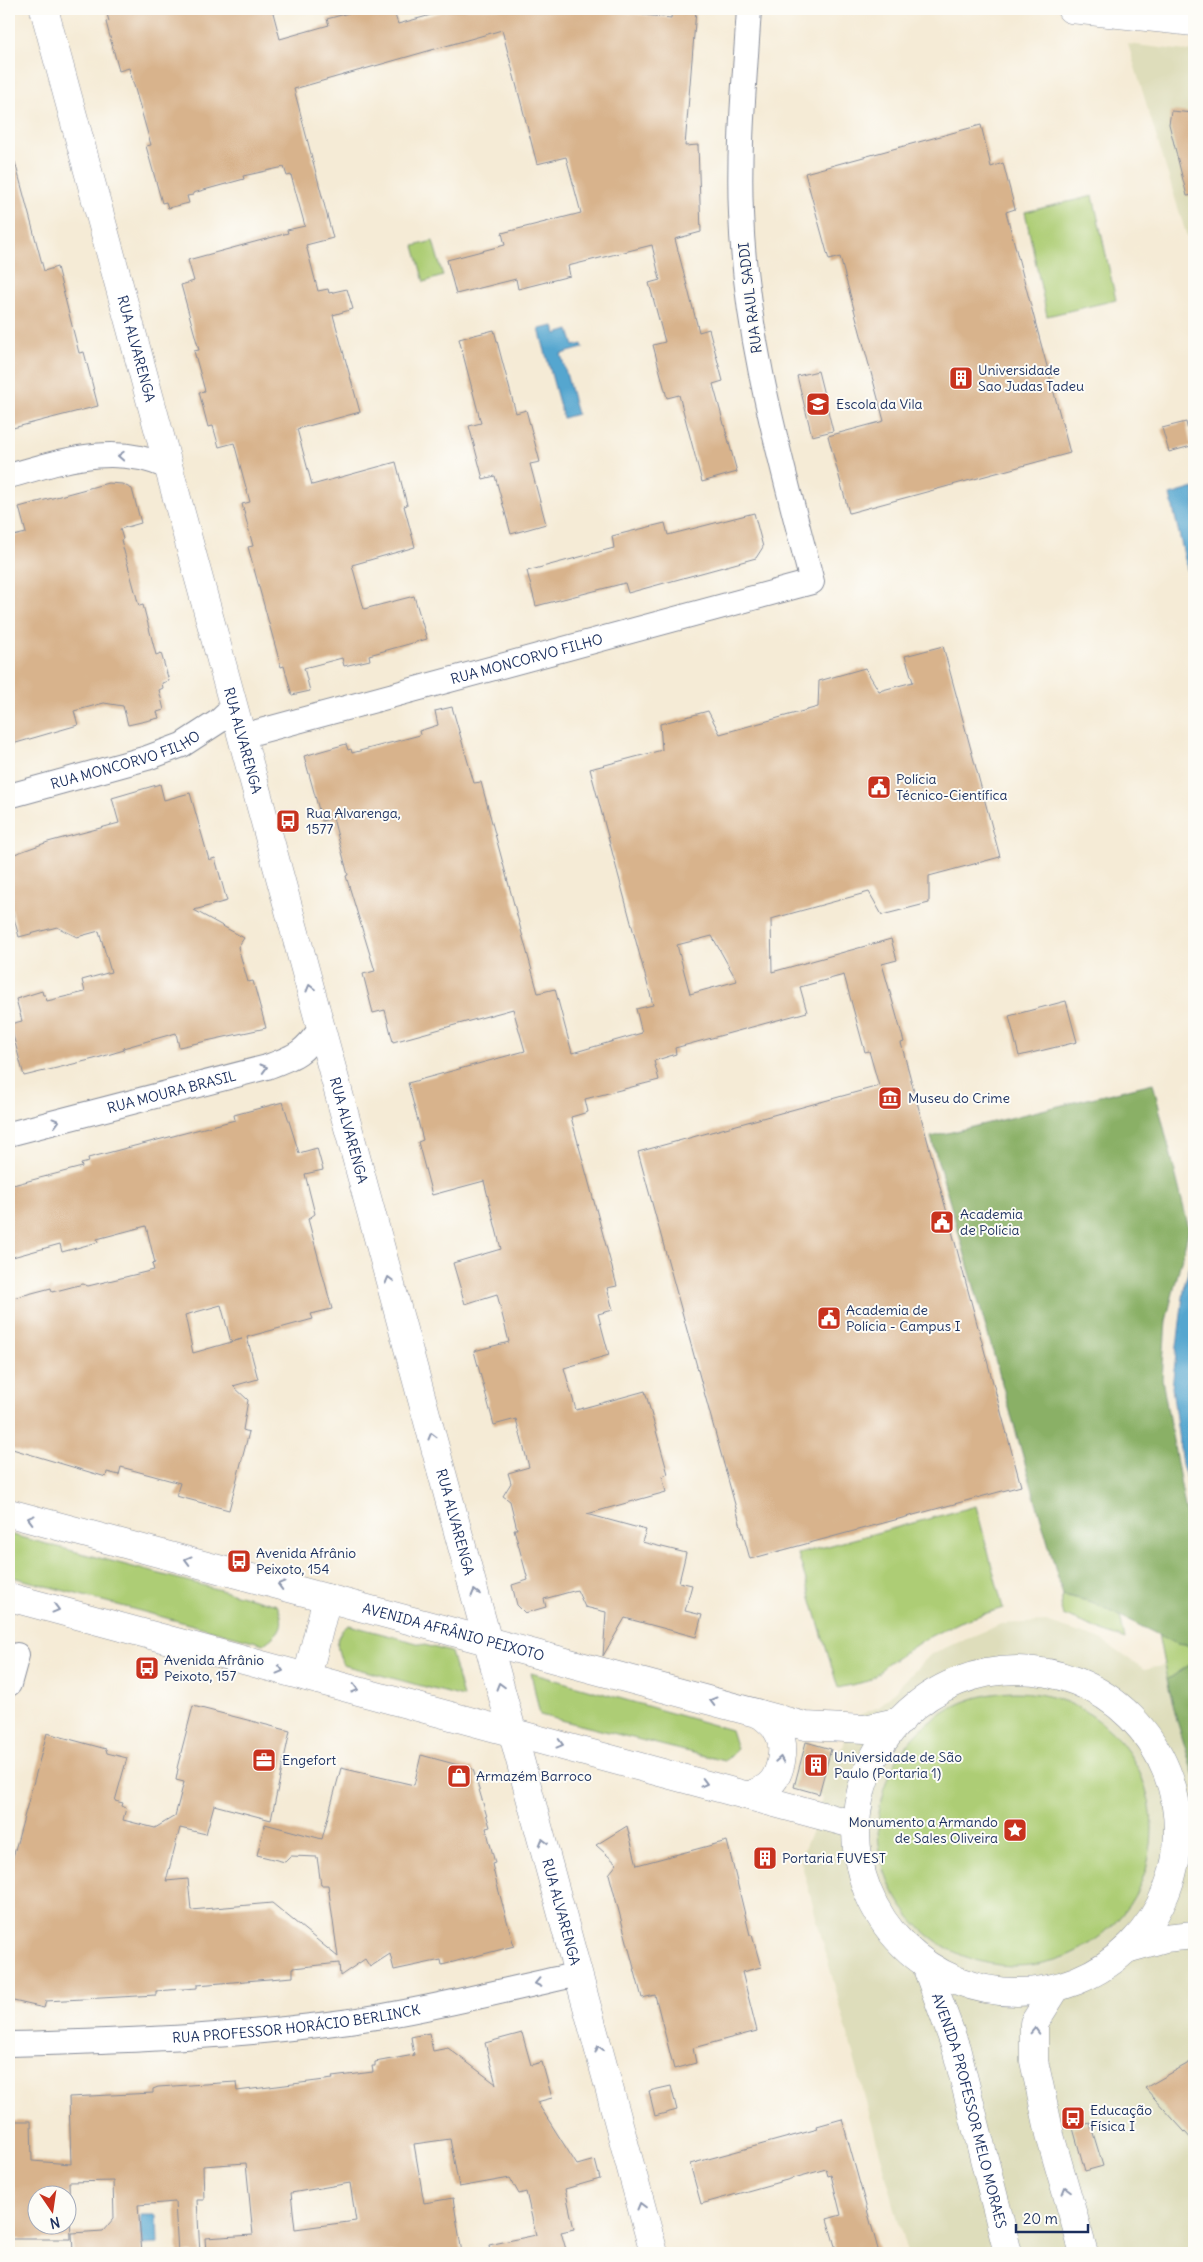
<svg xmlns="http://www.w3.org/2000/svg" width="1203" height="2262" viewBox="0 0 1203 2262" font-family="Delius,sans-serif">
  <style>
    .built { fill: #deddbb }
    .green { fill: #adcd75; stroke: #647e6a }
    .forest { fill: #8ab066; stroke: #527062 }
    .water { fill: #55a6cf; stroke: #386a96 }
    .building { fill: #d8b38c; fill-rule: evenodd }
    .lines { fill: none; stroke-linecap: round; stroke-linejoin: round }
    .street-casing { stroke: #888d9a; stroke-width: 26 }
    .secondary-casing { stroke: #888d9a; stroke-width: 29 }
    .primary-casing { stroke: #888d9a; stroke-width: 29 }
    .street { stroke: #fff; stroke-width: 24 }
    .secondary { stroke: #fff; stroke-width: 28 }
    .primary { stroke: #fff; stroke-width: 28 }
    .oneway { stroke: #8d97ae }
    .labels { text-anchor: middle; stroke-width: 4; stroke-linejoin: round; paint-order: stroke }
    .street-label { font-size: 14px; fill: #1b2f5e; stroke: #fdfcf7 }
    .poi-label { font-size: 14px; fill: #1b2f5e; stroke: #fdfcf7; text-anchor: start }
  </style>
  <rect width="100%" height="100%" fill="#fdfcf7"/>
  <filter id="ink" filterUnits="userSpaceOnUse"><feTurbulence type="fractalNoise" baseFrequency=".02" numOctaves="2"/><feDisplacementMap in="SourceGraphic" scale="10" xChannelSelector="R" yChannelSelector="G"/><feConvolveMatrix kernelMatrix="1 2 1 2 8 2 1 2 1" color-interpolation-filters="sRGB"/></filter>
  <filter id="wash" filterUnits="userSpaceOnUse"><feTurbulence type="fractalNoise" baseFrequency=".0096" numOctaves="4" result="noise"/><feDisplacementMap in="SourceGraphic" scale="20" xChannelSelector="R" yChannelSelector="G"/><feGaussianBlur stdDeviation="1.12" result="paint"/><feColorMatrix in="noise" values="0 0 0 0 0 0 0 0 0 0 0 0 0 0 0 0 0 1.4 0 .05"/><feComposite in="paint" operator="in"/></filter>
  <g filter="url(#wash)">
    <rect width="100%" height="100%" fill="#f5ebd6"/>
    <g class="built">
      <path d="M1128,44L1194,52V238L1187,237Z"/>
      <path d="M1046,1622L1099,1639L1144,1669L1194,1661V2253H907L800,1858L819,1815L823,1797L790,1789L805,1741L840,1750L859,1715L879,1707L931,1654L1001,1624Z"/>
    </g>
    <g class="green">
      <path d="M1093,196L1116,300L1047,316L1025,212Z"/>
      <path d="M433,241L443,276L424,282L414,246Z"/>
      <path d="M976,1506L1003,1608L959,1622L925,1639L886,1665L869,1681L838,1688L798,1554Z"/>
      <path d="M9,1534L277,1605C287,1626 280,1632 264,1644L9,1576Z"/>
      <path d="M1063,1595L1092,1602L1120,1615L1125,1640L1063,1615L1060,1605Z"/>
      <path d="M349,1625L451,1652L463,1697L343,1665C337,1649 332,1635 349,1625Z"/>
      <path d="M1158,1634L1177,1644L1194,1646V1662L1167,1680Z"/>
      <path d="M531,1673L731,1730L737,1749L725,1761L540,1715Z"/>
      <circle cx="1015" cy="1829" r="137"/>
    </g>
    <g class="forest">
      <path d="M1153,1083L1189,1229L1166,1321L1162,1379L1194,1558V1646L1177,1644L1092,1602L1063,1595L931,1137Z"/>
      <path d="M1194,1662V1776L1178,1724L1167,1680Z"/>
    </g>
    <g class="water">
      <path d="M554,326L556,334L569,330L574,346L582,344L583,348L561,354L577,414L563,418L539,329Z"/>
      <path d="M1194,488V598L1170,495Z"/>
      <path d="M1194,1252V1504L1182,1465L1172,1387L1185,1282Z"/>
      <path d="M141,2215H157L158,2244L142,2245Z"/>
    </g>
    <g id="blocks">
      <g class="building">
        <path d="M126,9H272L280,39L329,25L327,19L363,9H393L398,24L453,9H592L671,18L672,9L696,10L685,146L698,145L701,232L675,239L699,332L709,329L723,381L713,384L737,472L702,482L679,395L667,398L653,345L665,342L649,283L660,280L652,245L568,266L570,276L518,289L516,279L456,294L447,260L505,245L502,233L581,213L566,157L537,164L502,30L294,89L333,238L306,245L318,291L328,289L329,293L347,289L353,309L333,315L360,412L297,429L312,485L396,462L407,505L404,506L415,547L352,565L364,609L414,596L427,639L369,655L370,660L344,666L342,658L304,668L310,691L292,695L284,666L281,667L248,547L253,546L242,504L250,502L234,443L219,447L213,426L208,427L199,392L205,391L194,351L199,350L181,285L194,281L188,260L288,233L287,230L305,226L291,175L287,176L284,167L243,176L244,179L193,193V195L187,196L189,203L168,208L166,202L162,203L146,146L151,145L129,68L119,71L106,22L109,21L107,14Z"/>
        <path d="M1171,111L1194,113V195L1187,196L1169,124Z"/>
        <path d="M981,125L991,167L1003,163L1015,209L1006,212L1070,453L849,513L828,436L884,421L840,257L829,260L805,173Z"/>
        <path d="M15,162L44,271L57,267L79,353L84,352L98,406L9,429V163Z"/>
        <path d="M494,330L516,413L526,410L540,462L530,464L546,524L511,534L495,476L483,479L469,426L481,423L459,339Z"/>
        <path d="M818,371L833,431L812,436L797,376Z"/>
        <path d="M1186,422L1191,446L1169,452L1162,428Z"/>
        <path d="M108,483L122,484L132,489L141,523L120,529L123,539L121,540L139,606L143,605L156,655L161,653L169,681L162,683L163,688L159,690L164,710L157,712L159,718L128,725L123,706L104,703L74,711L78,725L9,745V537L26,533L19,507Z"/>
        <path d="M754,513L763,547L756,558L628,593L625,583L536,606L527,571L614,548L612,536L665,523L668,535Z"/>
        <path d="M943,646L1000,857L929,876V903L882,915L869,892L771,919L772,972L891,939L897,960L882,964L904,1042L901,1043L1021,1486L750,1559L638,1152L879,1086L869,1051L865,1052L844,975L800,987L807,1012L675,1048L676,1054L654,1061L659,1080L585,1099L588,1112L571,1117L617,1286L607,1288L613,1310L598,1314L609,1355L564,1368L576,1410L645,1391L668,1474L662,1476L666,1492L587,1514L646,1530L642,1542L686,1553L679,1582L692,1585L685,1611L702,1615L696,1637L625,1618L603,1656L606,1612L585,1607L577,1590L544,1599L546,1607L525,1613L517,1605L512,1585L528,1580L514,1529H517L510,1501L503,1496L511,1483L508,1473L529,1467L516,1419L494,1425L474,1351L509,1342L497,1294L465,1304L453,1263L501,1249L484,1181L432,1195L418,1142L423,1140L408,1083L525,1051L513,1009L393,1042L385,1010L373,1013L363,974L375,971L346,876L348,875L333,818L322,821L304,756L346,744L348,750L351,749L352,753L420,735L419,731L438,725L435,711L452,707L474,783L481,782L538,993L555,989L572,1053L642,1033L636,1009L653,1005L590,769L662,750L660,724L708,711L720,734L818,707L819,681L865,668L879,691L913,682L905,656ZM712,936L737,981L690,994L677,945Z"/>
        <path d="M160,784L164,800L190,793L209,860L215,858L227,901L194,910L244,938L238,947L248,982L253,981L266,1028L179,1047L176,1033L123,1048L124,1050L94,1059L24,1076L10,1024L22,1021L16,999L42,991L43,995H45L47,1001L85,992L82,980L111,972L99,931L77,937L57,927L19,937L9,900V856L48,842L119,823L112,798Z"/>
        <path d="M1066,1001L1077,1042L1019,1056L1009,1016Z"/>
        <path d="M283,1102L299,1153L317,1148L323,1170L305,1174L315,1214L308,1219L332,1309L311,1314L313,1319L247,1337L258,1379L233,1386L248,1400L243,1430L249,1432L229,1510L176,1496L180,1483L121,1467L119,1475L107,1472L106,1477L9,1448V1299L51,1288L52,1292L83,1284L88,1286L154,1270L152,1264L155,1263L146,1226L97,1239L98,1242L62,1252L60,1244L9,1258V1186L82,1167L81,1164L89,1162L88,1158L235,1120L234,1115ZM221,1305L231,1342L242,1339L193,1353L185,1315Z"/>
        <path d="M193,1706L290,1731L271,1820L214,1805L206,1834L180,1828L166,1881L188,1879L191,1910L272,1903L338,1957L328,1885H321L317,1857L291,1856L285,1862L257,1855L265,1824L322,1839L341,1768L414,1785L421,1755L473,1769L490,1827L486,1828L495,1863L492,1864L496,1881L514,1946L442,1965L441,1960L394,1970L390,1954L370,1967L365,1959L340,1976L339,1963L293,1968V1977L197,1985V1988L156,1991V1995L46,2001L44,2008L9,2000V1872L47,1733L106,1749L107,1753L127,1758L115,1801L123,1803L122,1806L126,1808L123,1820L155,1828L175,1816L184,1782L176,1780L178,1769L177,1768Z"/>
        <path d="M806,1742L831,1749L819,1794L794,1787Z"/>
        <path d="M627,1826L637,1865L727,1841L750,1935H752L761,1967L742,1972L757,2031L693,2048L696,2063L674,2069L655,1995L642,1998L609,1874L617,1864L596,1845Z"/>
        <path d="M429,2033L433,2051L448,2048L496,2084L485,2043L522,2033L531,2065L542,2062L552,2098L537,2102L577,2165L595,2160L600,2179L565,2189L574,2229L561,2232L567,2253H490L489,2245L536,2235L526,2192L519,2194L510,2178L459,2187L450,2139L414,2144L424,2203L453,2198L462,2253H206L205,2238L253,2235L246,2163L203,2166L204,2200H197L200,2253H178L175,2202L138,2205L142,2253H73L72,2233L103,2231L114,2218L113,2181L69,2182L71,2239H9V2121H31L32,2161L71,2164L69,2097L153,2093V2089L158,2087L236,2082L237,2091L333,2079L332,2077L373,2072L372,2066H375V2062L414,2055L411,2037ZM350,2183L356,2221L295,2229L291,2193ZM38,2194H68V2224H38Z"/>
        <path d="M1194,2060V2142L1145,2088Z"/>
        <path d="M671,2086L677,2110L655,2116L649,2091Z"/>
        <path d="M842,2119L879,2253H837L827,2219L841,2215L831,2175L828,2176L826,2169L701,2204L690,2164L818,2129L817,2126Z"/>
        <path d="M1090,2123L1103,2166L1085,2171L1073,2128Z"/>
      </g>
    </g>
  </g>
  <g filter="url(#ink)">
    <use href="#blocks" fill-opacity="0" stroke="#888d9a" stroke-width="1"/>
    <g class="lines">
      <g class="street-casing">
        <g id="street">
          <path d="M9,476C63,461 113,442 168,467"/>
          <path id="s1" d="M242,736L812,582C781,460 745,339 741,213C738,145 745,77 749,9"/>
          <path id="s2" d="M9,796L147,758L182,745L219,721L234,707"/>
          <path id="s3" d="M9,1134L267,1067C296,1056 303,1054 321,1028"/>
          <path d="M9,1684L17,1655"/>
          <path id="s4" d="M9,2044C133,2041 259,2036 383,2016C448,2005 514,1988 579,1974"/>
        </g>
      </g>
      <g class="secondary-casing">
        <g id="secondary">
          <path id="s5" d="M44,9L654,2253"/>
          <path id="s6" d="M9,1513L805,1726L865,1729L901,1721"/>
          <path d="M9,1597L856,1825"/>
          <circle cx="1017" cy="1831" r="161"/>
          <path d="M307,1677L327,1598"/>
          <path d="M751,1795C757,1792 763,1790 768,1786C781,1776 786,1748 779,1734C775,1725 768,1720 760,1714"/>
          <path d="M1130,1948L1165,1938L1194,1935"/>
          <path id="s7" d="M928,1971L956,2048L1008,2253"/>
          <path d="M1056,1988L1034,2023V2061L1051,2139L1084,2253"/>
        </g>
      </g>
      <g class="primary-casing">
        <path id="primary" d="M1071,9L1194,22"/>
      </g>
      <use href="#street" class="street"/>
      <use href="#secondary" class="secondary"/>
      <use href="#primary" class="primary"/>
    </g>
    <defs><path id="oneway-chevron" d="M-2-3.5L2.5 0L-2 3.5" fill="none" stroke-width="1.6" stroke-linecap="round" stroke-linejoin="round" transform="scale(1.25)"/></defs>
    <g class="oneway">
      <use href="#oneway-chevron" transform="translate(121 456) rotate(-177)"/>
      <use href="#oneway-chevron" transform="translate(310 988) rotate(-105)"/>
      <use href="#oneway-chevron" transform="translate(264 1068) rotate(-16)"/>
      <use href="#oneway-chevron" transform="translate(56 1122) rotate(-15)"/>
      <use href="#oneway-chevron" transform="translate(389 1280) rotate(-105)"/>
      <use href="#oneway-chevron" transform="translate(432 1436) rotate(-105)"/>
      <use href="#oneway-chevron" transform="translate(31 1519) rotate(-165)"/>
      <use href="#oneway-chevron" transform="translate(188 1560) rotate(-165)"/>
      <use href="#oneway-chevron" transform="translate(281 1585) rotate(-165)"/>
      <use href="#oneway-chevron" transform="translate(475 1593) rotate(-105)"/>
      <use href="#oneway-chevron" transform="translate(56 1609) rotate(15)"/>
      <use href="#oneway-chevron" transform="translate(280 1670) rotate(15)"/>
      <use href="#oneway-chevron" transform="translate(500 1686) rotate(-106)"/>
      <use href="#oneway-chevron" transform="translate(355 1689) rotate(15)"/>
      <use href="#oneway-chevron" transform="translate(713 1701) rotate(-165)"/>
      <use href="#oneway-chevron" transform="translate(560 1744) rotate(15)"/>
      <use href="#oneway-chevron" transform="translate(780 1760) rotate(-80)"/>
      <use href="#oneway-chevron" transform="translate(704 1783) rotate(15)"/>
      <use href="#oneway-chevron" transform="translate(543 1842) rotate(-105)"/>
      <use href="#oneway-chevron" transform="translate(538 1983) rotate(168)"/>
      <use href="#oneway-chevron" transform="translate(1035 2031) rotate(-88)"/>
      <use href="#oneway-chevron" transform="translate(599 2049) rotate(-105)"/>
      <use href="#oneway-chevron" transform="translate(1066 2190) rotate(-106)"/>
      <use href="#oneway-chevron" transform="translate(641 2206) rotate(-105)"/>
    </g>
  </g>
  <defs>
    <g id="building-square" transform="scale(1.25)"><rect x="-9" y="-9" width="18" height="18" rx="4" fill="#c8321e" stroke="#fdfcf7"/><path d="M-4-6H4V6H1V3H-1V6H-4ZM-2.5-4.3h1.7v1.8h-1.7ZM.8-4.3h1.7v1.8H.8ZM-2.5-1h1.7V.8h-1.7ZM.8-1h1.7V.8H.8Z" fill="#fff"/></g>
    <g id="school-square" transform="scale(1.25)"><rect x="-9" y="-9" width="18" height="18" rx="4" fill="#c8321e" stroke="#fdfcf7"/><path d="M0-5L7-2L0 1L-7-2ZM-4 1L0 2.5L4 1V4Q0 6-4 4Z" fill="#fff"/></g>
    <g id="civic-square" transform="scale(1.25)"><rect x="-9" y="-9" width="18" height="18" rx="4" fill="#c8321e" stroke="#fdfcf7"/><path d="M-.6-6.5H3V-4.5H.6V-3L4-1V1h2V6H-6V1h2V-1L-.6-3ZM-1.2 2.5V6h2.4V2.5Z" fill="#fff"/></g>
    <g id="bus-square" transform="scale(1.25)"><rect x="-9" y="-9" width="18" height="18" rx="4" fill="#c8321e" stroke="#fdfcf7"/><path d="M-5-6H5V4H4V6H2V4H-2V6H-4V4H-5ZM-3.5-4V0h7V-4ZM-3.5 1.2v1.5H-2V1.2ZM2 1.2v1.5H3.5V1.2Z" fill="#fff"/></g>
    <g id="museum-square" transform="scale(1.25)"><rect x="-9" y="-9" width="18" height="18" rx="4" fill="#c8321e" stroke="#fdfcf7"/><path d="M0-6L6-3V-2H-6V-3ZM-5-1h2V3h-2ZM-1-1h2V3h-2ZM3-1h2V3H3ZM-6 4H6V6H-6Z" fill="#fff"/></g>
    <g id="office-square" transform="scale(1.25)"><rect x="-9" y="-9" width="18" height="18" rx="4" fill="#c8321e" stroke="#fdfcf7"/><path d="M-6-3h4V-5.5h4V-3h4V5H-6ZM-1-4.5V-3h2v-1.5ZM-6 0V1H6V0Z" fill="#fff"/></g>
    <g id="shop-square" transform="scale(1.25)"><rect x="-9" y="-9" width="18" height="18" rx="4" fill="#c8321e" stroke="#fdfcf7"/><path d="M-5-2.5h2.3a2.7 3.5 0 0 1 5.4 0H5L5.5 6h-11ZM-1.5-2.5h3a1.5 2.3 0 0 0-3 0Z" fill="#fff"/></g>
    <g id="sight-square" transform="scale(1.25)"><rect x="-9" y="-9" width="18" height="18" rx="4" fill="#c8321e" stroke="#fdfcf7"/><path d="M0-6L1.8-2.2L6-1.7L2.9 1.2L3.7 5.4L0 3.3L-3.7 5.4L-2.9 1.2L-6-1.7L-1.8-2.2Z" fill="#fff"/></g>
  </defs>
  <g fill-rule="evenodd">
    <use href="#building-square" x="961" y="378"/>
    <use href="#school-square" x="818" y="404"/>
    <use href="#civic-square" x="879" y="787"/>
    <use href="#bus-square" x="288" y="821"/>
    <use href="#museum-square" x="890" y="1098"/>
    <use href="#civic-square" x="942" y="1222"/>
    <use href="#civic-square" x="829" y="1318"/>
    <use href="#bus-square" x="239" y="1561"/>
    <use href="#bus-square" x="147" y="1668"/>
    <use href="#office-square" x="264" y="1760"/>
    <use href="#building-square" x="816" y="1765"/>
    <use href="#shop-square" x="459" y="1776"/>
    <use href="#sight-square" x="1015" y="1830"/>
    <use href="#building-square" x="765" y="1858"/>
    <use href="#bus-square" x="1073" y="2118"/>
  </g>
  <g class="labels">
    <g class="street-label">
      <text transform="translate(750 298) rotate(-97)" y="5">RUA RAUL SADDI</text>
      <text dy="5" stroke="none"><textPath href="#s5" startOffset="352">RUA ALVARENGA</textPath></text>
      <text dy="5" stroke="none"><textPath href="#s1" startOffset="295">RUA MONCORVO FILHO</textPath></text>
      <text dy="5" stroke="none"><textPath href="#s5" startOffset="758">RUA ALVARENGA</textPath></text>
      <text dy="5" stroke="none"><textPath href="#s2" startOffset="122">RUA MONCORVO FILHO</textPath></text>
      <text dy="5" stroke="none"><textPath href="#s3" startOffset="168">RUA MOURA BRASIL</textPath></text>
      <text dy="5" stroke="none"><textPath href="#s5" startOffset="1162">RUA ALVARENGA</textPath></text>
      <text dy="5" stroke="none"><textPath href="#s5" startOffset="1568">RUA ALVARENGA</textPath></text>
      <text dy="5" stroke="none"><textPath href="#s6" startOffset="460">AVENIDA AFRÂNIO PEIXOTO</textPath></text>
      <text dy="5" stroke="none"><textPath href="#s5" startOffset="1972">RUA ALVARENGA</textPath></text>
      <text dy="5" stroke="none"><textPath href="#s4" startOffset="288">RUA PROFESSOR HORÁCIO BERLINCK</textPath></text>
      <text dy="5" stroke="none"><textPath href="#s7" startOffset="146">AVENIDA PROFESSOR MELO MORAES</textPath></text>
    </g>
    <g class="poi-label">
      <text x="978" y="375">Universidade<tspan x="978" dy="16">Sao Judas Tadeu</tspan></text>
      <text x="836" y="409">Escola da Vila</text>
      <text x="896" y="784">Polícia<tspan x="896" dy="16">Técnico-Científica</tspan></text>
      <text x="306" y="818">Rua Alvarenga,<tspan x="306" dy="16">1577</tspan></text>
      <text x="908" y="1103">Museu do Crime</text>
      <text x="960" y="1219">Academia<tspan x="960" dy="16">de Polícia</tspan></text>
      <text x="846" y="1315">Academia de<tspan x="846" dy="16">Polícia - Campus I</tspan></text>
      <text x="256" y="1558">Avenida Afrânio<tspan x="256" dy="16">Peixoto, 154</tspan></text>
      <text x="164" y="1665">Avenida Afrânio<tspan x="164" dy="16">Peixoto, 157</tspan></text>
      <text x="834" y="1762">Universidade de São<tspan x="834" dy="16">Paulo (Portaria 1)</tspan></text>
      <text x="282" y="1765">Engefort</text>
      <text x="476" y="1781">Armazém Barroco</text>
      <text x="998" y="1827" text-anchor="end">Monumento a Armando<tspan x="998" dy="16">de Sales Oliveira</tspan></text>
      <text x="782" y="1863">Portaria FUVEST</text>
      <text x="1090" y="2115">Educação<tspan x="1090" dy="16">Física I</tspan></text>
    </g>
  </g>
  <rect width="1203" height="2262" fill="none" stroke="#fdfcf7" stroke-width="30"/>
  <g transform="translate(52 2210) rotate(167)"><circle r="24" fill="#fdfcf7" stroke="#a3aaba"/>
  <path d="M0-4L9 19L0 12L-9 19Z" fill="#c8321e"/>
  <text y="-8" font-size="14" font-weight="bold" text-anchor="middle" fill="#1b2f5e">N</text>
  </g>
  <path d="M1016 2224v8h72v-8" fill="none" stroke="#1b2f5e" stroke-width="2.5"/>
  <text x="1023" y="2224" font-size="15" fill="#1b2f5e" stroke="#fdfcf7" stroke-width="4" paint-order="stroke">20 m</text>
</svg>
